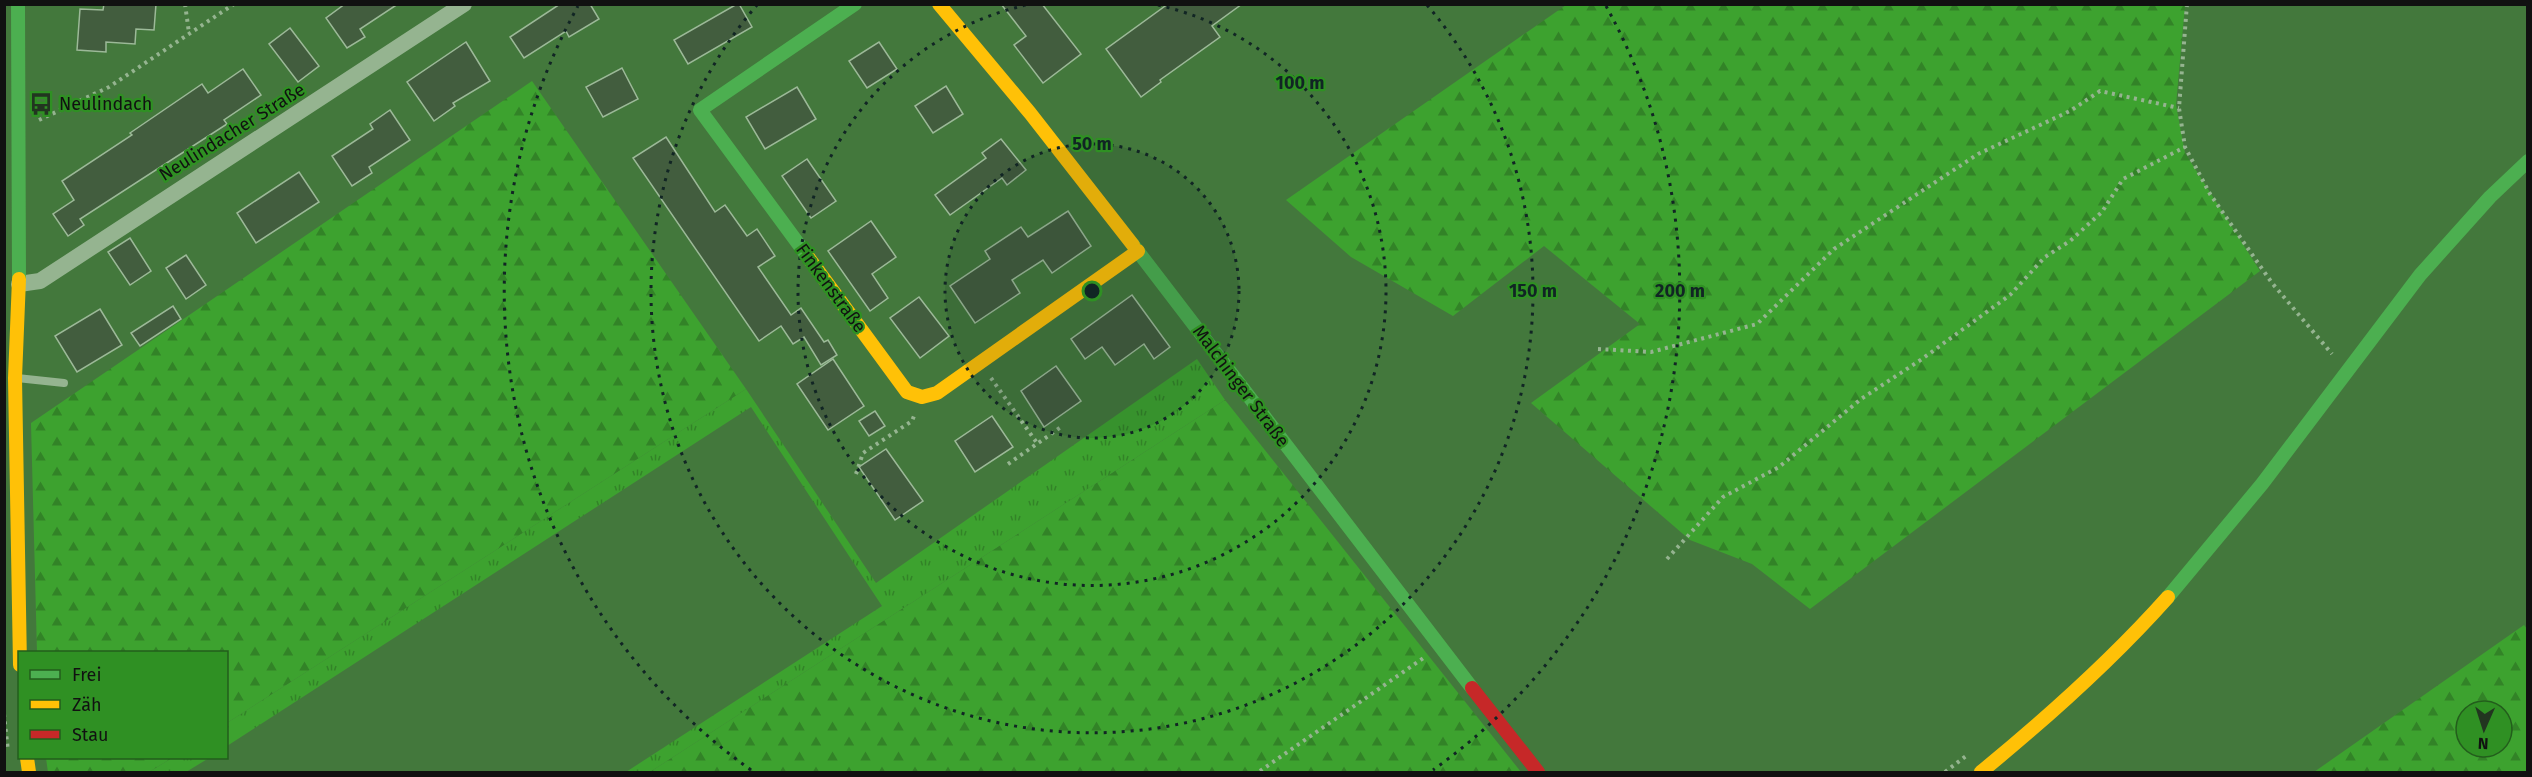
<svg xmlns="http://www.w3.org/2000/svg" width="2532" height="777" viewBox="0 0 2532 777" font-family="'Fira Sans',sans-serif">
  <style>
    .grass { fill: url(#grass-tufts) }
    .forest { fill: url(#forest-firs); fill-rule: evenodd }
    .building { fill: #425d3e; stroke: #9cb998; stroke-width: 1.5 }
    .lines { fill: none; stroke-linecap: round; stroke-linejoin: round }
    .path { stroke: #95b490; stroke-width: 4; stroke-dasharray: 3 4.5; stroke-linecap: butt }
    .lane { stroke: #95b490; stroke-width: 8 }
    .street { stroke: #95b490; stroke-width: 16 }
    .fast { stroke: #4caf50; stroke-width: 14 }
    .slow { stroke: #ffc107; stroke-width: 14 }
    .jam { stroke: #c62828; stroke-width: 14 }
    .ring { fill: none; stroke: #112524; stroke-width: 3; stroke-dasharray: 3 6 }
    .labels { text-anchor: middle; stroke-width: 4.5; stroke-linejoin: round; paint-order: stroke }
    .poi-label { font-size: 18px; fill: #111; stroke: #2f9023; text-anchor: start }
    .street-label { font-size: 18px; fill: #111; stroke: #2f9023 }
    .centre { fill: #112524; stroke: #2f9023; stroke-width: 3 }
    .ring-label { font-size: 18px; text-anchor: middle; font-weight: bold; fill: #112524; stroke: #2f9023; stroke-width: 4.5; stroke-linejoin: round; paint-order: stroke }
  </style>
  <defs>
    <pattern id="grass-tufts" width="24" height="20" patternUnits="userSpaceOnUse" patternTransform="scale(1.5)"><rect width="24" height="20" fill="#3da22f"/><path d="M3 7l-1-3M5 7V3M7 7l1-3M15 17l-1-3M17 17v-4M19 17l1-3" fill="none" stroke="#328327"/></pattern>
    <pattern id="forest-firs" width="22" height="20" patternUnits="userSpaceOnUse" patternTransform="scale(1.5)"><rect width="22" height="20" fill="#3da22f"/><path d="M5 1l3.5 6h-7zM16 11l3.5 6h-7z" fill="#328327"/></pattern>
  </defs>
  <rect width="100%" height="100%" fill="#43783c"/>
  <g class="grass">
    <path d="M1197,359L1225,400L650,772H626L882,606L751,407L227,746V723L746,389L876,583Z"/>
    <path d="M172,758H209L186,772H149Z"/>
  </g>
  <g class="forest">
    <path d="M1566,5H2185L2176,105L2185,153L2260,271L1810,609L1752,564L1690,540L1531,403L1640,324L1544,246L1453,316L1351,257L1286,200Z"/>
    <path d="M532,81L746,389L227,723L226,652H37L31,423Z"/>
    <path d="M1225,400L1521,772H650Z"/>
    <path d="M2524,625L2528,630L2527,772H2314ZM2466,711H2502V747H2466Z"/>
    <path d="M46,758H172L149,772H48Z"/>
  </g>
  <g class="building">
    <path d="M104,4H156L154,30L136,29L135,44L106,42V52L77,50L80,9L103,10Z"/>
    <path d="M345,4H398L360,29L365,37L347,48L326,18Z"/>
    <path d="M560,4H590L599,19L569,37L566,31L524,58L510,37Z"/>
    <path d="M737,4H739L752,27L688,64L674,40Z"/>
    <path d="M1001,4H1042L1081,54L1043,83L1014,45L1026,36Z"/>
    <path d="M1168,4H1242L1212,26L1220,37L1160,80L1161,82L1141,97L1106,49Z"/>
    <path d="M290,28L319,66L298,82L269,44Z"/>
    <path d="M466,42L490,81L453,103L455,106L434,121L407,82Z"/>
    <path d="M879,42L897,69L867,88L849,61Z"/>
    <path d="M622,68L638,99L603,117L586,87Z"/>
    <path d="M243,69L261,95L224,120L227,124L80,219L84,225L68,236L53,214L74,200L62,181L132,135L130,133L202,84L208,93Z"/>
    <path d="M946,86L963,114L933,133L915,106Z"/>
    <path d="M797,87L816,119L765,149L746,117Z"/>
    <path d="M390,110L410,140L369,167L372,173L352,186L332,156L373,129L370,124Z"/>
    <path d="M666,137L715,212L725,205L747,236L757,229L775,256L758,267L791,315L801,308L824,342L828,340L837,355L821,365L804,337L793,344L781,326L759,341L633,158Z"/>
    <path d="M1001,139L1026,170L1007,185L1002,178L950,215L935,195L986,158L982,153Z"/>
    <path d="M807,159L836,201L811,218L782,176Z"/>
    <path d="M299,172L319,202L256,243L237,213Z"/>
    <path d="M1068,211L1091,246L1052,273L1043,260L1012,280L1020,293L975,323L950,286L990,259L985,251L1021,227L1028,237Z"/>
    <path d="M871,221L896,257L872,274L888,298L870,311L828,251Z"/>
    <path d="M130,238L151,271L130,285L108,252Z"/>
    <path d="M186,255L206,285L186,299L166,268Z"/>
    <path d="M1132,295L1170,347L1154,359L1144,344L1115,365L1102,347L1085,359L1071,339Z"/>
    <path d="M919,297L949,336L920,358L890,318Z"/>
    <path d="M173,306L181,319L140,346L131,333Z"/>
    <path d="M100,309L122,345L77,372L55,336Z"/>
    <path d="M833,359L864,406L828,430L797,384Z"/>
    <path d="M1056,366L1081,401L1044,427L1021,391Z"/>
    <path d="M875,411L885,426L869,436L859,421Z"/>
    <path d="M992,416L1013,447L975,472L955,441Z"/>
    <path d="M886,449L923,501L895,520L859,467Z"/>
  </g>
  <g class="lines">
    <g class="path">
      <path d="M185,4L189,33"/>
      <path d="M2187,4L2179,108L2185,147L2210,194L2272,283L2332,354"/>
      <path d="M39,120L109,87L234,4"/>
      <path d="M1598,349L1651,352L1757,324L1834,249L1978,154L2070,111L2100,91L2179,108"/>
      <path d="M991,378L1037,443"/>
      <path d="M1008,464L1061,427"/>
      <path d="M856,474L863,453L912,421L914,416"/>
      <path d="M1667,559L1723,497L1779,467L1861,399L1922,359L2010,295L2045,257L2070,241L2102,212L2123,179L2185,147"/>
      <path d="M4,714L8,751"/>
      <path d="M1260,771L1425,657"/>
      <path d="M1945,772L1966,756"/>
    </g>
    <path class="lane" d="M17,378L64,383"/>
    <path class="street" d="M19,284L40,281L464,4"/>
    <g class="fast">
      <path d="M18,4L19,279"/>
      <path d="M1133,245L1472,688"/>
      <path d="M808,257L700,110L855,4"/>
      <path d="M2168,597L2262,484L2420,275L2490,197L2528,161"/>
    </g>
    <g class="slow">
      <path d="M939,4L1030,113L1133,245"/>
      <path d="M808,257L907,392L922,397L937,393L1138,251"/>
      <path d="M19,279L15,378L20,665"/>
      <path d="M27,758L29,772"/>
      <path d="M1981,772C2047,718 2111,661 2168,597"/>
    </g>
    <path class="jam" d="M1472,688L1538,772"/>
  </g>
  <circle cx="1092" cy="291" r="147" fill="#112524" fill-opacity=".12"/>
  <g class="ring">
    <circle cx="1092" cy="291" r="147"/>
    <path d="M1158 5A294 294 0 1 1 1026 5"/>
    <path d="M1427 5A441 441 0 1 1 757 5"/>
    <path d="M751 770A588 588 0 0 1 578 6M1606 6A588 588 0 0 1 1433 770"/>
  </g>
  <defs>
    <g id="bus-bare" transform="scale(1.8)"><path d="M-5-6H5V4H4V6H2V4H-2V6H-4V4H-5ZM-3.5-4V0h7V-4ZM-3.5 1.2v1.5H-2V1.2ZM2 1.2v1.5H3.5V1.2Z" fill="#223520" stroke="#2f9023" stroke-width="2.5" paint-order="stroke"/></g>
  </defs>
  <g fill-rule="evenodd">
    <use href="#bus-bare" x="41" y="104"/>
  </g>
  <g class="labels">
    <g class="poi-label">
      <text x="59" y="110">Neulindach</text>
    </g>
    <g class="street-label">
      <text transform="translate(232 132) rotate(-32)" y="6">Neulindacher Straße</text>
      <text transform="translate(831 288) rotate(54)" y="6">Finkenstraße</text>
      <text transform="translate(1241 386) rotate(53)" y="6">Malchinger Straße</text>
    </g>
  </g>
  <circle cx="1092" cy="291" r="9" class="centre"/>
  <g class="ring-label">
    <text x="1300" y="89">100 m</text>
    <text x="1092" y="150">50 m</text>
    <text x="1533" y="297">150 m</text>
    <text x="1680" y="297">200 m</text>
  </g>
  <rect width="2532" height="777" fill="none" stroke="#111111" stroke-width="12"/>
  <rect x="18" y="651" width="210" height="108" fill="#2f9023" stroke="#235d1c" stroke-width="1.5"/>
  <rect x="30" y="670" width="30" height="9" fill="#4caf50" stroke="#235d1c" stroke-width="1.5"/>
  <text x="72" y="681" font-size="18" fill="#111111">Frei</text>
  <rect x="30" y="700" width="30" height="9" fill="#ffc107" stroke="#235d1c" stroke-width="1.5"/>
  <text x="72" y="711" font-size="18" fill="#111111">Zäh</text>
  <rect x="30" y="730" width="30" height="9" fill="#c62828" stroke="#235d1c" stroke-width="1.5"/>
  <text x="72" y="741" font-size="18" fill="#111111">Stau</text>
  <g transform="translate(2484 729) rotate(183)"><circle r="28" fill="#2f9023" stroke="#235d1c" stroke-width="1.5"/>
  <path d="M0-4.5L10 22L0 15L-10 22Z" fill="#223520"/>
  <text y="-9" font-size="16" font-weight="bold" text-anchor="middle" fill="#111111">N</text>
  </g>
</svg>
